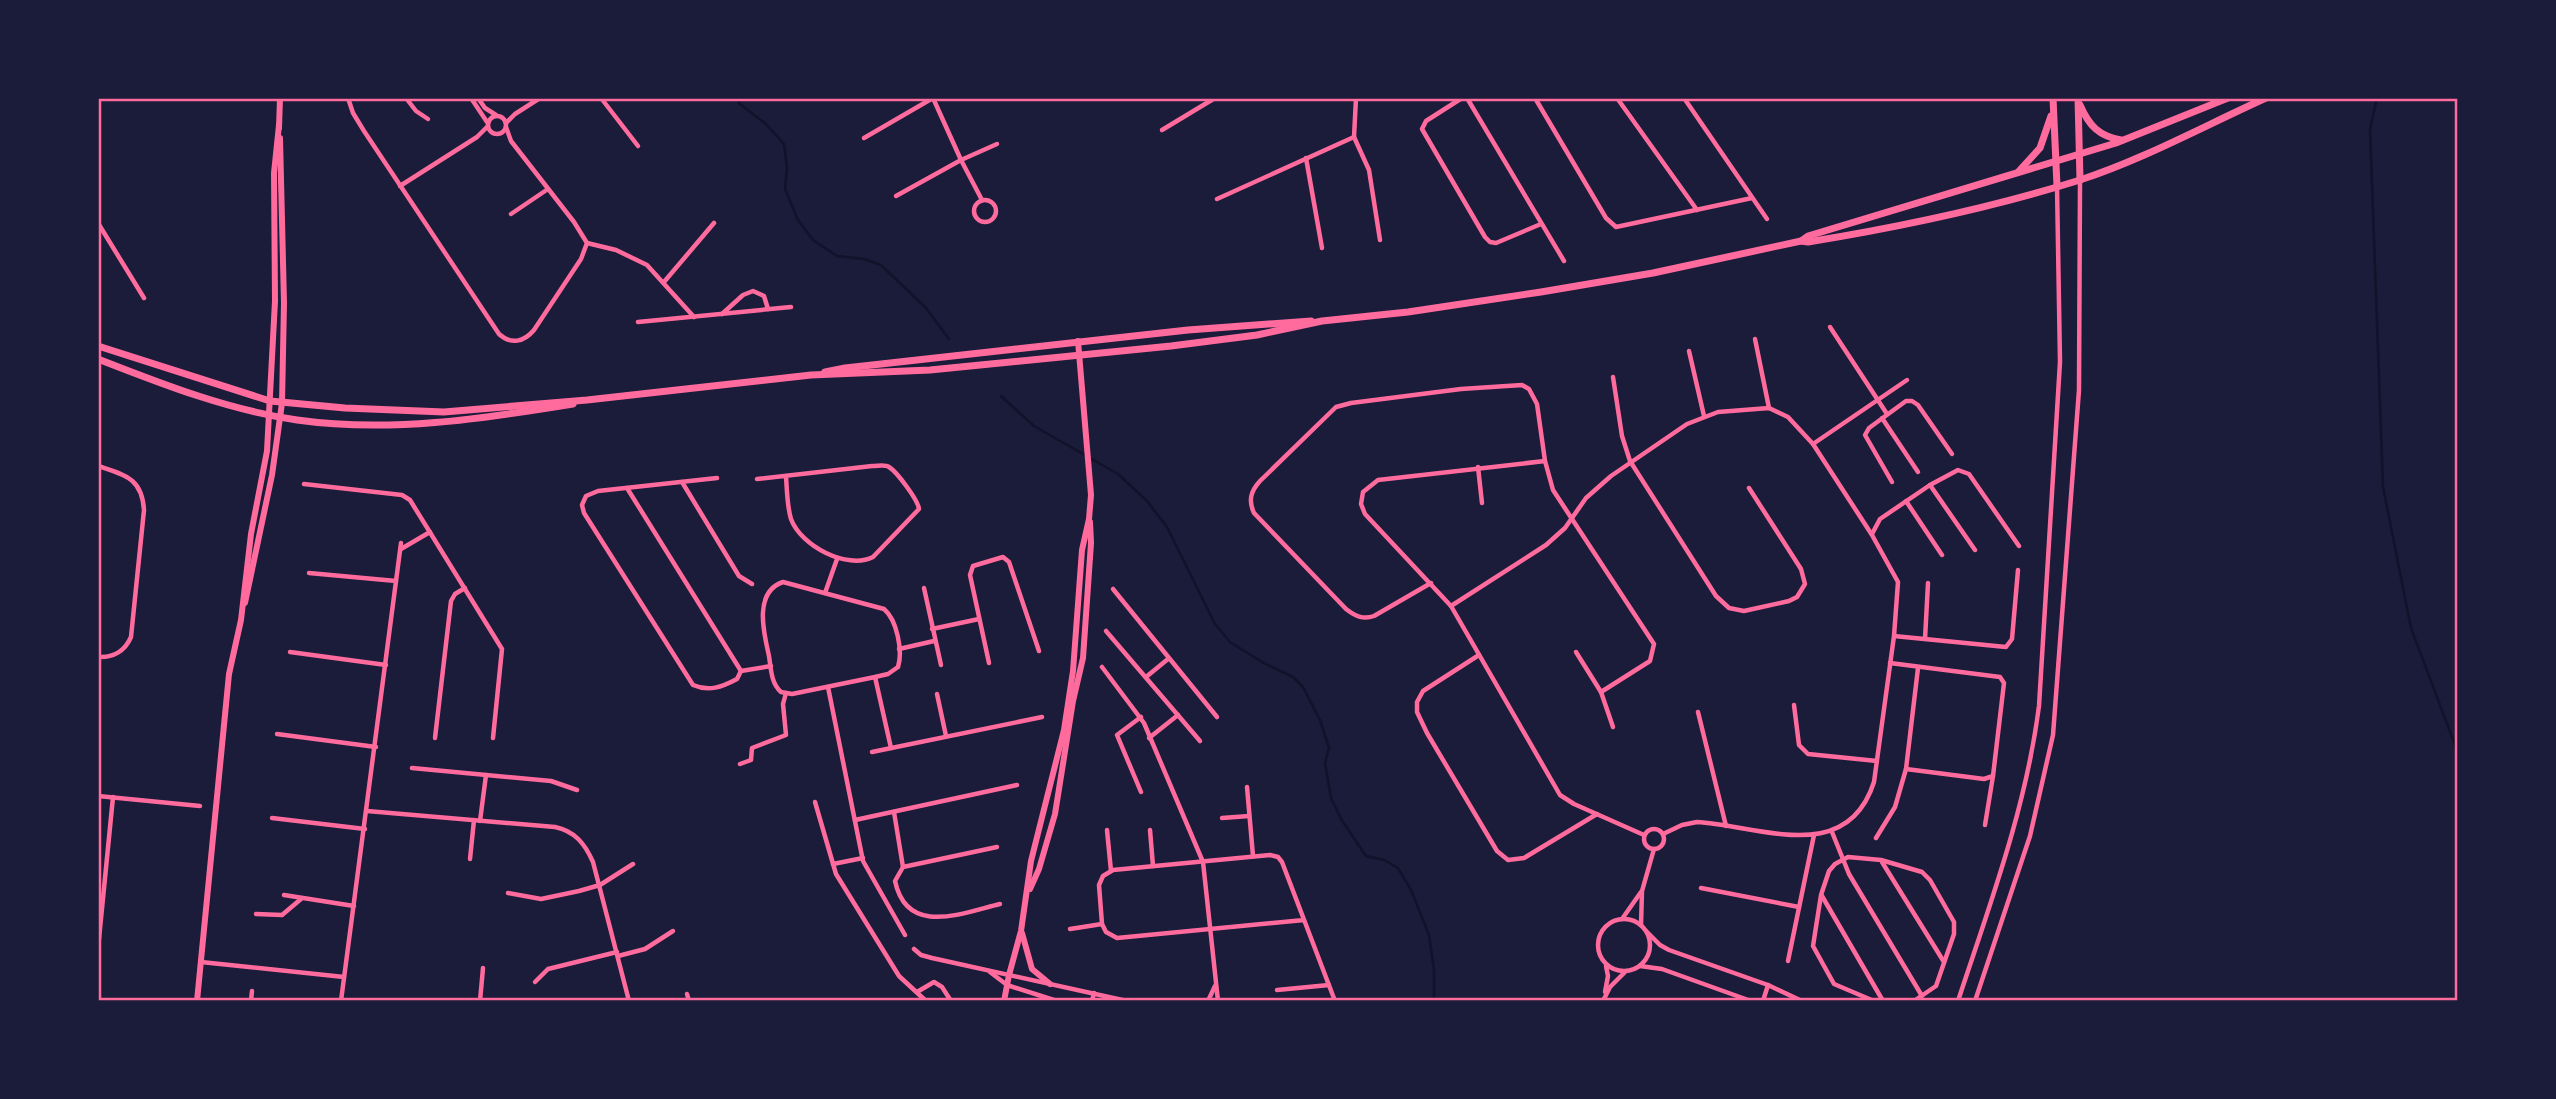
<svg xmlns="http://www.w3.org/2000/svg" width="2556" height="1099" viewBox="0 0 2556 1099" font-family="Barlow,sans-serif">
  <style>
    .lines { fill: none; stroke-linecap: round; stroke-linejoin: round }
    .stream { stroke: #12122b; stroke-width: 2.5 }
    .minor { stroke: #ff6b9d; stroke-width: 4.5 }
    .tertiary { stroke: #ff6b9d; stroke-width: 6 }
    .secondary { stroke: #ff6b9d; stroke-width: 7 }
    .neatline { fill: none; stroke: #ff6b9d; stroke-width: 2.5 }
  </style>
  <rect width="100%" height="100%" fill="#1b1b3a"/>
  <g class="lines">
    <g class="stream">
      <path d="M736,98L740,104L766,124L784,144L787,168L785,189L798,220L813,240L837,256L864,259L881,265L926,308L949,339"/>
      <path d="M2377,98L2370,129L2383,487L2411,628L2458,753"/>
      <path d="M1001,396L1034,426L1118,474L1147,501L1167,527L1215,624L1230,642L1262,662L1293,677L1303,687L1320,720L1329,748L1325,763L1331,798L1341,819L1366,856L1384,860L1398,868L1411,890L1429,935L1434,970V1001"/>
    </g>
    <g class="minor">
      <path d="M348,98L353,113L364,131L499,334C511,345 524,342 534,330L581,259L587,243L574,222L511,141L506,127"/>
      <path d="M406,98L416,111L428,119"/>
      <path d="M471,98L487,122"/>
      <path d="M478,98L485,108L496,115"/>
      <path d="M601,98L638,146"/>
      <path d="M933,98L961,160L982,200"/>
      <path d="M1356,98L1354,137L1369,170L1380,240"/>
      <path d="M1462,98L1426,121L1422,129L1485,237L1490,242L1496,243L1541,224"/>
      <path d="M1467,98L1564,261"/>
      <path d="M1535,98L1606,218L1616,227L1752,198"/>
      <path d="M1617,98L1697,210"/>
      <path d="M1684,98L1767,219"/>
      <circle cx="497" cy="125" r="9"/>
      <path d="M506,123L515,114L540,98"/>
      <path d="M1162,130L1215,98"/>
      <path d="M864,138L933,98"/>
      <path d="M1306,158L1322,248"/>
      <path d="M400,186L477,137L487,127"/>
      <path d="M896,196L961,160L997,144"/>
      <path d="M1217,199L1354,137"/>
      <circle cx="985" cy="211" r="11"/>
      <path d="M511,214L548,189"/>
      <path d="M98,223L144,298"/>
      <path d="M587,243L616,250L647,265L694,317"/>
      <path d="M664,282L714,223"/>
      <path d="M722,314L743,295L753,291L764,296L768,309"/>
      <path d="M638,322L791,307"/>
      <path d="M1830,327L1887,414"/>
      <path d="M1755,339L1769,408"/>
      <path d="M1689,351L1704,416"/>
      <path d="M1613,377L1622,436L1630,461L1716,596L1729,608L1744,611L1789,601L1797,597L1805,584L1801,569L1749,488"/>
      <path d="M1882,418L1918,472"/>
      <path d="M1813,444L1907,380"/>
      <path d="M1545,461L1378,480L1363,492L1361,504L1365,514L1451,606L1560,795L1574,804L1644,835"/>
      <path d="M98,466C125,475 142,478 144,510L131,637C125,651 113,658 98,657"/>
      <path d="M1478,467L1482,503"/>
      <path d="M717,478L598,491L586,496L582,505L584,513L693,685C709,692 722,687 737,679L741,671L771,666"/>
      <path d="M757,479L872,466C878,466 885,464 889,467C897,472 918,500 919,509L873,557C847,570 801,546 791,519C787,506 787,490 786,476"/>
      <path d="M682,482L739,576L752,584"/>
      <path d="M1892,482L1865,435L1869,428L1906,401H1912L1918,405L1952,454"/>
      <path d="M304,484L402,495L410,500L502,649L493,738"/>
      <path d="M1930,485L1975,550"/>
      <path d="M627,488L741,671"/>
      <path d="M1906,501L1942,555"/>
      <path d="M1872,534L1880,519L1930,485L1958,470L1969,474L2019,546"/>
      <path d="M401,549L430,532"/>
      <path d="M309,573L396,581"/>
      <path d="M783,582L884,609C897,620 903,651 898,667L888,674L875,677L792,694L781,692C771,683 771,669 769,656C764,634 753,592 783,582Z"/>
      <path d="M1431,583L1374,616C1363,620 1355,616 1346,609L1254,513C1248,500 1251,491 1260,481L1336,407L1351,403L1461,389L1522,385L1529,389L1537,404L1545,461L1553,490L1654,644L1650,661L1601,692"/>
      <path d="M924,588L941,665"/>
      <path d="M1113,589L1217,717"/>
      <path d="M825,593L837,559"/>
      <path d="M1451,606L1546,545L1565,528L1586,498L1611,476L1687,424L1718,412L1769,408L1788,417L1813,444L1872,535L1898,582L1894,636L1874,782C1847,866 1761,826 1697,822L1682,825L1663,834"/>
      <path d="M932,629L979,619"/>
      <path d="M1106,631L1200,741"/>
      <path d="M1894,636L2006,647L2012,639L2018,570"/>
      <path d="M1925,639L1928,583"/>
      <path d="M899,649L934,641"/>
      <path d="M290,652L386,665"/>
      <path d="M1576,652L1601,692L1613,727"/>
      <path d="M1479,655L1423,691L1417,702V712L1427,733L1497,851L1508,860L1524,858L1597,814"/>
      <path d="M989,663L970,575L973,566L1003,557L1009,562L1039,651"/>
      <path d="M1890,663L2000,677L2004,683L1993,776L1984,779L1906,769"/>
      <path d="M1102,667L1144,723L1203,862L1218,1001"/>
      <path d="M875,677L891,748"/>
      <path d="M1146,677L1168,659"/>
      <path d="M828,687L863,861L905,935"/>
      <path d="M937,694L946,736"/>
      <path d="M1794,705L1799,745L1808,754L1877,761"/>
      <path d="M1698,712L1726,826"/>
      <path d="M1141,717L1117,735L1141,792"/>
      <path d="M277,734L376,747"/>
      <path d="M435,738L451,601L455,594L465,588"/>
      <path d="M1149,738L1178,715"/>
      <path d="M872,752L1042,717"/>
      <path d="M740,764L751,760L752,748L786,735L783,704L786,693"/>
      <path d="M412,768L551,781L577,790"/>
      <path d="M1247,787L1253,856"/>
      <path d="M98,796L200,806"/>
      <path d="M815,802L836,874L899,976L926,1001"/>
      <path d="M367,811L555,827C575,831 585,844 593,862L629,1001"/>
      <path d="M894,812L903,867"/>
      <path d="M272,818L365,829"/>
      <path d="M1222,818L1249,816"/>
      <path d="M855,820L1017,785"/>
      <path d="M480,821L486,775"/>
      <path d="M1985,825L1993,776"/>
      <circle cx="1654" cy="839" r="10"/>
      <path d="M1107,830L1111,871"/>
      <path d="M1150,830L1153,866"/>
      <path d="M1832,832L1849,874L1922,996"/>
      <path d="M1876,838L1895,807L1906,769L1918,668"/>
      <path d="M997,847L903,867L895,881C907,937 962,913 1000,904"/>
      <path d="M470,859L474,820"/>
      <path d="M1882,862L1944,962"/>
      <path d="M833,864L863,858"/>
      <path d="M1701,888L1799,907"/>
      <path d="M508,893L541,899L579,891L600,885L633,864"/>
      <path d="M284,895L354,906"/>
      <path d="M1822,896L1883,1001"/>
      <path d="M256,914L282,915L301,899"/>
      <circle cx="1624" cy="945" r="26"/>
      <path d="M1622,919L1641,892"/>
      <path d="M1304,920L1117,938L1106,932L1102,924L1099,885L1103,876L1113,870L1270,855L1278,857L1282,862L1335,1001"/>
      <path d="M1641,925L1642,891L1654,849"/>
      <path d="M1070,929L1102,924"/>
      <path d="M1647,932L1660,945L1669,950L1768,985L1802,1001"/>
      <path d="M98,949L113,797"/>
      <path d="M914,949L921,955L932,958L1127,1001"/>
      <path d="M618,956L645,949L673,931"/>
      <path d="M1788,961L1814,835"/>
      <path d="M201,962L344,977"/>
      <path d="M1640,966L1662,969L1751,1001"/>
      <path d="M990,972L1007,985L1057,1001"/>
      <path d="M535,982L548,969L617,952"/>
      <path d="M1277,990L1329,985"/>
      <path d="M917,992L934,982L942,987L951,1001"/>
      <path d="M1605,992L1608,976L1606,966"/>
      <path d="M687,994L689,1001"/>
      <path d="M251,1001L252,991"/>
      <path d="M341,1001L401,543"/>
      <path d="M480,1001L483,968"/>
      <path d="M1092,1001L1094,993"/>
      <path d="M1208,1001L1215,986"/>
      <path d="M1603,1001L1610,987L1625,972"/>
      <path d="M1763,1001L1768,985"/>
      <path d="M1874,1001L1834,984L1813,946L1821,895L1829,871L1835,864L1848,857L1881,860L1922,872L1930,880L1954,922V934L1936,986L1914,1001"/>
      <path d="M1958,1001C1990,904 2026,808 2039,706L2060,362L2057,186"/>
      <path d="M1975,1001L2030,836L2053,735L2079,390L2080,181"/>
    </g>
    <g class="tertiary">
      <path d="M279,128L280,98"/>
      <path d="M245,603L272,475L282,403L284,303L280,138"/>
      <path d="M1030,889L1039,869L1055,814L1073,701L1083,658L1091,543L1090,522"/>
      <path d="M1022,933L1032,969L1050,984"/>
      <path d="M197,1001L229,674L241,620L251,534L267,451L275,301L274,173L279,125"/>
      <path d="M1004,1001L1009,975L1021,931L1031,861L1064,730L1073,671L1082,550L1089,519L1091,495L1078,341"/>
    </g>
    <g class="secondary">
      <path d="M2053,98L2057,186"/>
      <path d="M2078,98L2080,180"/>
      <path d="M2080,105C2089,126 2099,136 2121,140"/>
      <path d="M2019,171L2040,148L2051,116"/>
      <path d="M1801,241L1808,242C1900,227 1991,208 2080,180C2144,159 2204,126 2266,98"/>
      <path d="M98,346L270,401L345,408L444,412L587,400L811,375L930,370L1171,346L1257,335L1322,321L1408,312L1541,292L1653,273L1801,241L1808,236L2116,143L2228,98"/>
      <path d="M98,359C162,384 228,410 297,420C389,433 481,419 573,404"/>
      <path d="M825,372L845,368L1188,330L1311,321"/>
    </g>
  </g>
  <rect width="2556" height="1099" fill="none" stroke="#1b1b3a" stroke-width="200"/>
  <rect x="100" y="100" width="2356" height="899" class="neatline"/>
</svg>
